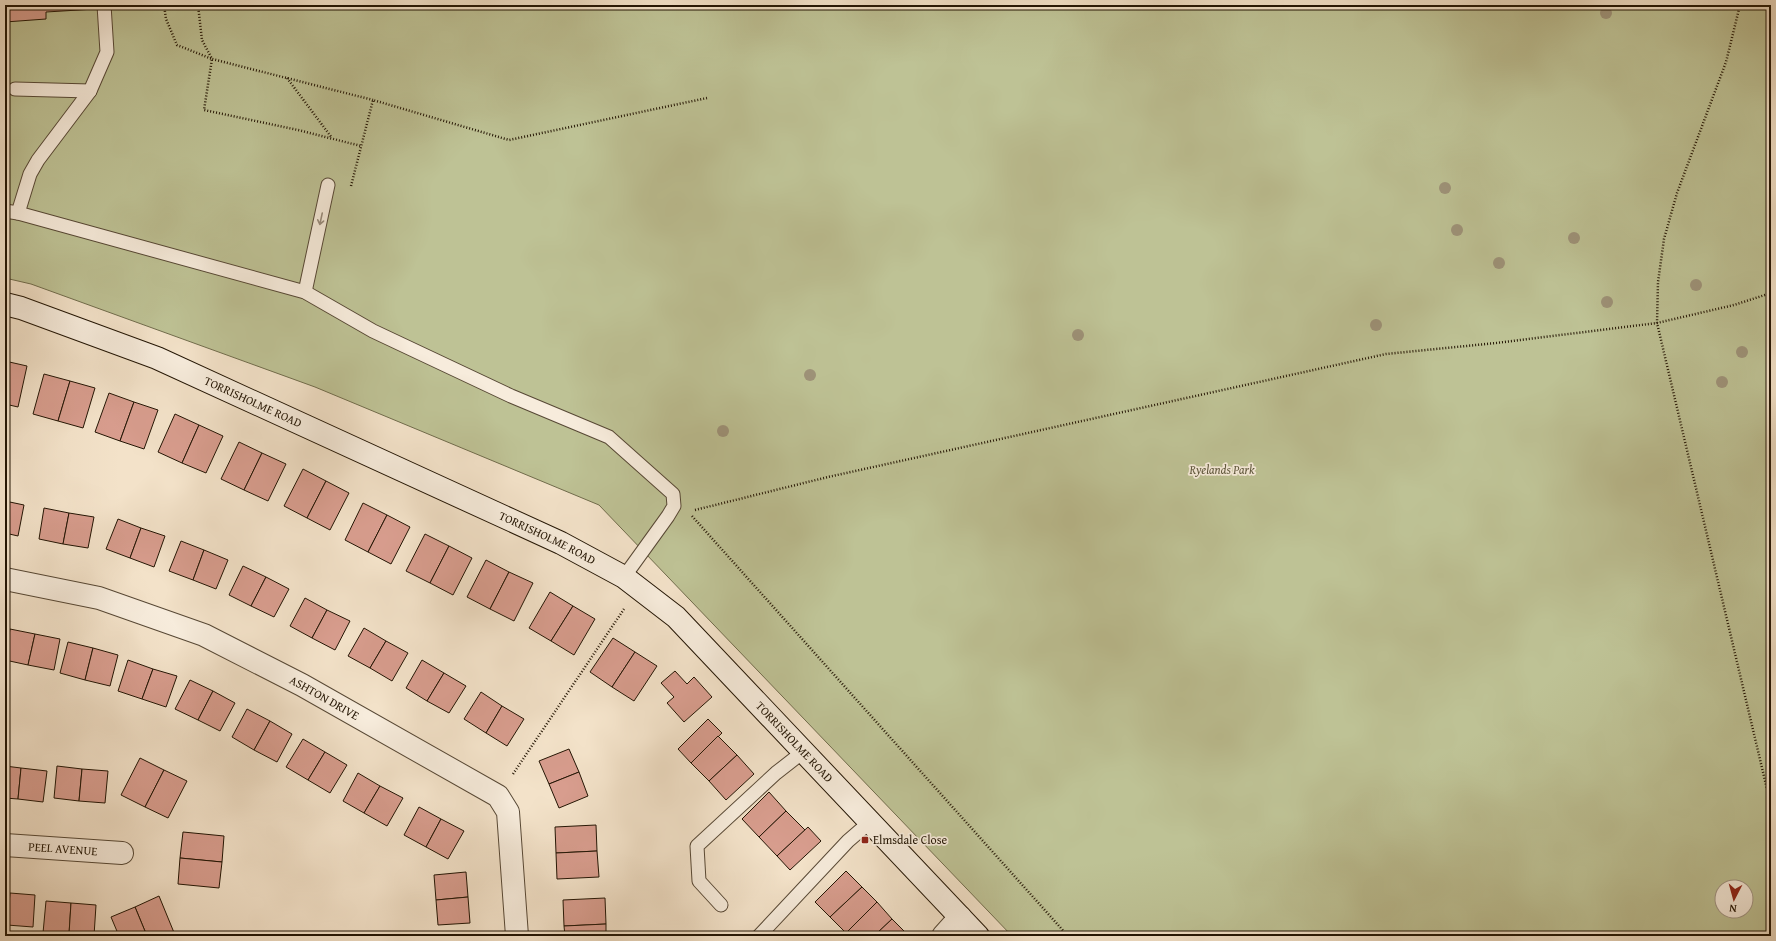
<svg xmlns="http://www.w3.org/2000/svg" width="1776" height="941" viewBox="0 0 1776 941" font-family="'Gentium Book Plus',serif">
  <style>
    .green { fill: #bec295; stroke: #706c4c; fill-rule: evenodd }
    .building { fill: #d89d8e; stroke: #231504 }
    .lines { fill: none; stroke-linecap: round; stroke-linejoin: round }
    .lane-casing { stroke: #574835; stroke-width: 15 }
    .street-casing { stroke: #574835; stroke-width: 24 }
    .secondary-casing { stroke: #231504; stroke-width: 24 }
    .path { stroke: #231504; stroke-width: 2.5; stroke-dasharray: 1 2; stroke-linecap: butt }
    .lane { stroke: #f7ecdc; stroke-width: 13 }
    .street { stroke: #f7ecdc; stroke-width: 22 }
    .secondary { stroke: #f7ecdc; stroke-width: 22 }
    .tree { fill: #9e9379 }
    .oneway { stroke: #988b7b }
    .poi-dot { fill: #8f2418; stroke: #f7ecdc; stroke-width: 1.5 }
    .labels { text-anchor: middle; stroke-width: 3.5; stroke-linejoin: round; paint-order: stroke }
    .street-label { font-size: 12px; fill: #231504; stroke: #f7ecdc }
    .park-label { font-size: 12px; font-style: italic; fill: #595237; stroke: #f7ecdc }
    .poi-label { font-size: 12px; fill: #231504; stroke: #f7ecdc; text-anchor: start }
  </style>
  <rect width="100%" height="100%" fill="#f3e2c9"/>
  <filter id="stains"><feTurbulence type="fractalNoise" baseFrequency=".005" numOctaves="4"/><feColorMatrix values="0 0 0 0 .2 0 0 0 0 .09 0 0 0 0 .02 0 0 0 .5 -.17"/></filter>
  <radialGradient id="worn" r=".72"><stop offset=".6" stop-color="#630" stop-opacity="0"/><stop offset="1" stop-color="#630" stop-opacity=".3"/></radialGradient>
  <path class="green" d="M5,5H1771V936H1012L599,505L315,387L31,284L5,278ZM1722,887H1746V911H1722Z"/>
  <g class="building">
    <path d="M5,5H95V9L46,12V19L5,22Z"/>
    <path d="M5,361L27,366L18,407L5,404Z"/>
    <path d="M44,374L70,381L58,421L33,414Z"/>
    <path d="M70,381L95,388L83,428L58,421Z"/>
    <path d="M109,393L134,402L120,441L95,432Z"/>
    <path d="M134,402L158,410L144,449L120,441Z"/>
    <path d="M175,414L199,425L182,463L158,452Z"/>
    <path d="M199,425L223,436L206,473L182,463Z"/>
    <path d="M239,442L262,453L244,490L221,479Z"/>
    <path d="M262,453L286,464L268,501L244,490Z"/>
    <path d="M303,469L326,481L307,518L284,506Z"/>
    <path d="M326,481L349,493L330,530L307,518Z"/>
    <path d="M5,501L24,505L18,536L5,533Z"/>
    <path d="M363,503L387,515L368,552L345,540Z"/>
    <path d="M44,508L69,513L63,544L39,539Z"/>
    <path d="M69,513L94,517L88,548L63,544Z"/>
    <path d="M387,515L410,527L391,564L368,552Z"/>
    <path d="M118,519L141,528L130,558L106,549Z"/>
    <path d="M141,528L165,536L154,567L130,558Z"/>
    <path d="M425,534L449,546L430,583L406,571Z"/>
    <path d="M181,541L204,550L193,580L169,571Z"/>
    <path d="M449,546L472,558L453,595L430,583Z"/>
    <path d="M204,550L228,560L216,589L193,580Z"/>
    <path d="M486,560L509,572L490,609L467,597Z"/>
    <path d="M243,566L266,577L251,606L229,595Z"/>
    <path d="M509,572L533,583L514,621L490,609Z"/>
    <path d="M266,577L289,589L274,617L251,606Z"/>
    <path d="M550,592L573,606L551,641L529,628Z"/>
    <path d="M305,598L327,610L312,638L290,626Z"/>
    <path d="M573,606L595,619L574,655L551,641Z"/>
    <path d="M327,610L350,621L335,650L312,638Z"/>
    <path d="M364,628L386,641L370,668L348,656Z"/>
    <path d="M10,629L35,634L28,665L5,660Z"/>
    <path d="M35,634L60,639L54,670L28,665Z"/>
    <path d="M613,638L635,652L612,687L590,672Z"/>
    <path d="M386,641L408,653L392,681L370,668Z"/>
    <path d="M68,642L93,648L85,680L60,673Z"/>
    <path d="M93,648L118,655L110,686L85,680Z"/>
    <path d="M635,652L657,666L634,701L612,687Z"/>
    <path d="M128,660L153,669L142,699L118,691Z"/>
    <path d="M422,660L444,673L427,701L406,688Z"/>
    <path d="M153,669L177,676L166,707L142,699Z"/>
    <path d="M675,671L687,684L694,677L712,697L684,722L667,703L674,697L661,683Z"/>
    <path d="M444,673L466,686L449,713L427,701Z"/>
    <path d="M190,680L213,691L198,720L175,709Z"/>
    <path d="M213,691L235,703L220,731L198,720Z"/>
    <path d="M481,692L502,706L486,733L464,719Z"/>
    <path d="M502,706L524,719L507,746L486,733Z"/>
    <path d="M247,709L270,721L254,750L232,737Z"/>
    <path d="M708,719L722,733L691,763L678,749Z"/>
    <path d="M270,721L292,734L277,762L254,750Z"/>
    <path d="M718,736L737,755L709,781L691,763Z"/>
    <path d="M303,739L325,752L308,780L286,767Z"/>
    <path d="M569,749L579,772L549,784L539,761Z"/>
    <path d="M325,752L347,765L330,793L308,780Z"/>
    <path d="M737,755L754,774L726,800L709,781Z"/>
    <path d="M140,758L164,770L145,807L121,795Z"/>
    <path d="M5,766L21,768L18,799L5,798Z"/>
    <path d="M57,766L82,769L79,801L54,798Z"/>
    <path d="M21,768L47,771L43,802L18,799Z"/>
    <path d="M82,769L108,771L105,803L79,801Z"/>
    <path d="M164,770L187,781L168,818L145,807Z"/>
    <path d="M579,772L588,796L559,808L549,784Z"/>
    <path d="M358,773L380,786L364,813L343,801Z"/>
    <path d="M380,786L403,798L387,826L364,813Z"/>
    <path d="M769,792L786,811L759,837L742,819Z"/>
    <path d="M419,807L441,819L426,847L404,835Z"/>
    <path d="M786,811L805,830L777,856L759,837Z"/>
    <path d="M441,819L464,831L448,859L426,847Z"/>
    <path d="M596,825L597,851L556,853L555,827Z"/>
    <path d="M808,827L821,841L790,870L777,856Z"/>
    <path d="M183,832L224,836L222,862L180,858Z"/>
    <path d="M597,851L599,877L557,879L556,853Z"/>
    <path d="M180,858L222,862L219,888L178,884Z"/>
    <path d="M846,871L862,887L830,917L815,902Z"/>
    <path d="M466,872L468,897L436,900L434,875Z"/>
    <path d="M862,887L877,902L846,933L830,917Z"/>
    <path d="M5,893H10L7,925H5Z"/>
    <path d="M10,893L35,895L33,927L7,925Z"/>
    <path d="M159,896L175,935L173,936H147L135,907Z"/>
    <path d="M468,897L470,923L438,925L436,900Z"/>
    <path d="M605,898L606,924L564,926L563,900Z"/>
    <path d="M46,901L71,903L69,934L43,933Z"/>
    <path d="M877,902L892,919L874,936H849L846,933Z"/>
    <path d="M71,903L96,905L94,936L69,934Z"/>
    <path d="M135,907L147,936H119L111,917Z"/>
    <path d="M892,919L907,934L905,936H874Z"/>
    <path d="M606,924V936H565L564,926Z"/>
  </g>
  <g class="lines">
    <g class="lane-casing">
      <g id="lane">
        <path d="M15,89L90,91"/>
        <path d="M5,211L18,213L305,292L373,331L511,396L609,437L673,494L674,506L668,516L624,577"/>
        <path d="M18,213L30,174L38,160L90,91L107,52L104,5"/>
        <path d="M305,292L328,185"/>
        <path d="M721,905L699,881L697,846L776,773L803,752"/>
        <path d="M759,936L848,841L870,822"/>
      </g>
    </g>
    <g class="street-casing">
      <g id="street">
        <path id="s1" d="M5,579L99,598L204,635L302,685L498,796L508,812L517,936"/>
        <path id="s2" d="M5,845L122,853"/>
        <path d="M943,936L960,917"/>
      </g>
    </g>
    <g class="secondary-casing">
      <g id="secondary">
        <path id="s3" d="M5,304L21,308L157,358L561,543L624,577L676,617L978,936"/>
      </g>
    </g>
    <g class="path">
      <path d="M164,5L166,19L177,45L212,59L204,110L298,130L361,146"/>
      <path d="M198,5L202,40L212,59L373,100"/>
      <path d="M1740,5L1726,62L1677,193L1664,239L1658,282L1657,323L1771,806"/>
      <path d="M287,78L332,138"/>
      <path d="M351,186L373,100L509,140L707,98"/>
      <path d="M695,510L828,477L1386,354L1496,343L1657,323L1734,305L1771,293"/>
      <path d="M692,516L1068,936"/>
      <path d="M513,774L624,609"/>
      <path d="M1770,936L1771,842"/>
    </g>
    <use href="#lane" class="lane"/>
    <use href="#street" class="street"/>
    <use href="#secondary" class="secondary"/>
  </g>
  <g class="tree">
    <circle cx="1606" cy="13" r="6"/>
    <circle cx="1445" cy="188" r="6"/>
    <circle cx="1457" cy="230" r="6"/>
    <circle cx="1574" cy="238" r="6"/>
    <circle cx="1499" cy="263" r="6"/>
    <circle cx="1696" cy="285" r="6"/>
    <circle cx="1607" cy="302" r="6"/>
    <circle cx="1376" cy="325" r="6"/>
    <circle cx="1078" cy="335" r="6"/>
    <circle cx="1742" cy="352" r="6"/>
    <circle cx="810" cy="375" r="6"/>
    <circle cx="1722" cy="382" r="6"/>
    <circle cx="723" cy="431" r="6"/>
  </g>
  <defs><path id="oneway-shaft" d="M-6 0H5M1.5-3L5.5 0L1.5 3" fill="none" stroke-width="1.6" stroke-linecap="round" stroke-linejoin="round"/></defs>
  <use class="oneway" href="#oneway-shaft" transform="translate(321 219) rotate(102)"/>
  <rect class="poi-dot" x="861" y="836" width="8" height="8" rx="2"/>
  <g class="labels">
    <g class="street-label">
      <text dy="4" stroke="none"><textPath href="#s3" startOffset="267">TORRISHOLME ROAD</textPath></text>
      <text dy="4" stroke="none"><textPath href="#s3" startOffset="591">TORRISHOLME ROAD</textPath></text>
      <text dy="4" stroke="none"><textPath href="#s1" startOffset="343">ASHTON DRIVE</textPath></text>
      <text dy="4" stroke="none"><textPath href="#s3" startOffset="915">TORRISHOLME ROAD</textPath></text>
      <text dy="4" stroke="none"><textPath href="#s2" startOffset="58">PEEL AVENUE</textPath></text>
    </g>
    <g class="park-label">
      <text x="1222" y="474">Ryelands Park</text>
    </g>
    <g class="poi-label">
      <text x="873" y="844">Elmsdale Close</text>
    </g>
  </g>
  <rect width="1776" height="941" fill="none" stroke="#f3e2c9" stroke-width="20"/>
  <rect x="6" y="6" width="1764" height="929" fill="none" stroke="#231504" stroke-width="2"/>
  <rect x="10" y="10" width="1756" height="921" fill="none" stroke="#231504"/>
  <g transform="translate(1734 899) rotate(186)"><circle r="19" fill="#f7ecdc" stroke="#a29686"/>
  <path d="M0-3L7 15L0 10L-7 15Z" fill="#8f2418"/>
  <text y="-6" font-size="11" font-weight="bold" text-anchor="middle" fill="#231504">N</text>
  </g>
  <rect width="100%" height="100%" filter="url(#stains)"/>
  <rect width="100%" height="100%" fill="url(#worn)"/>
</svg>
